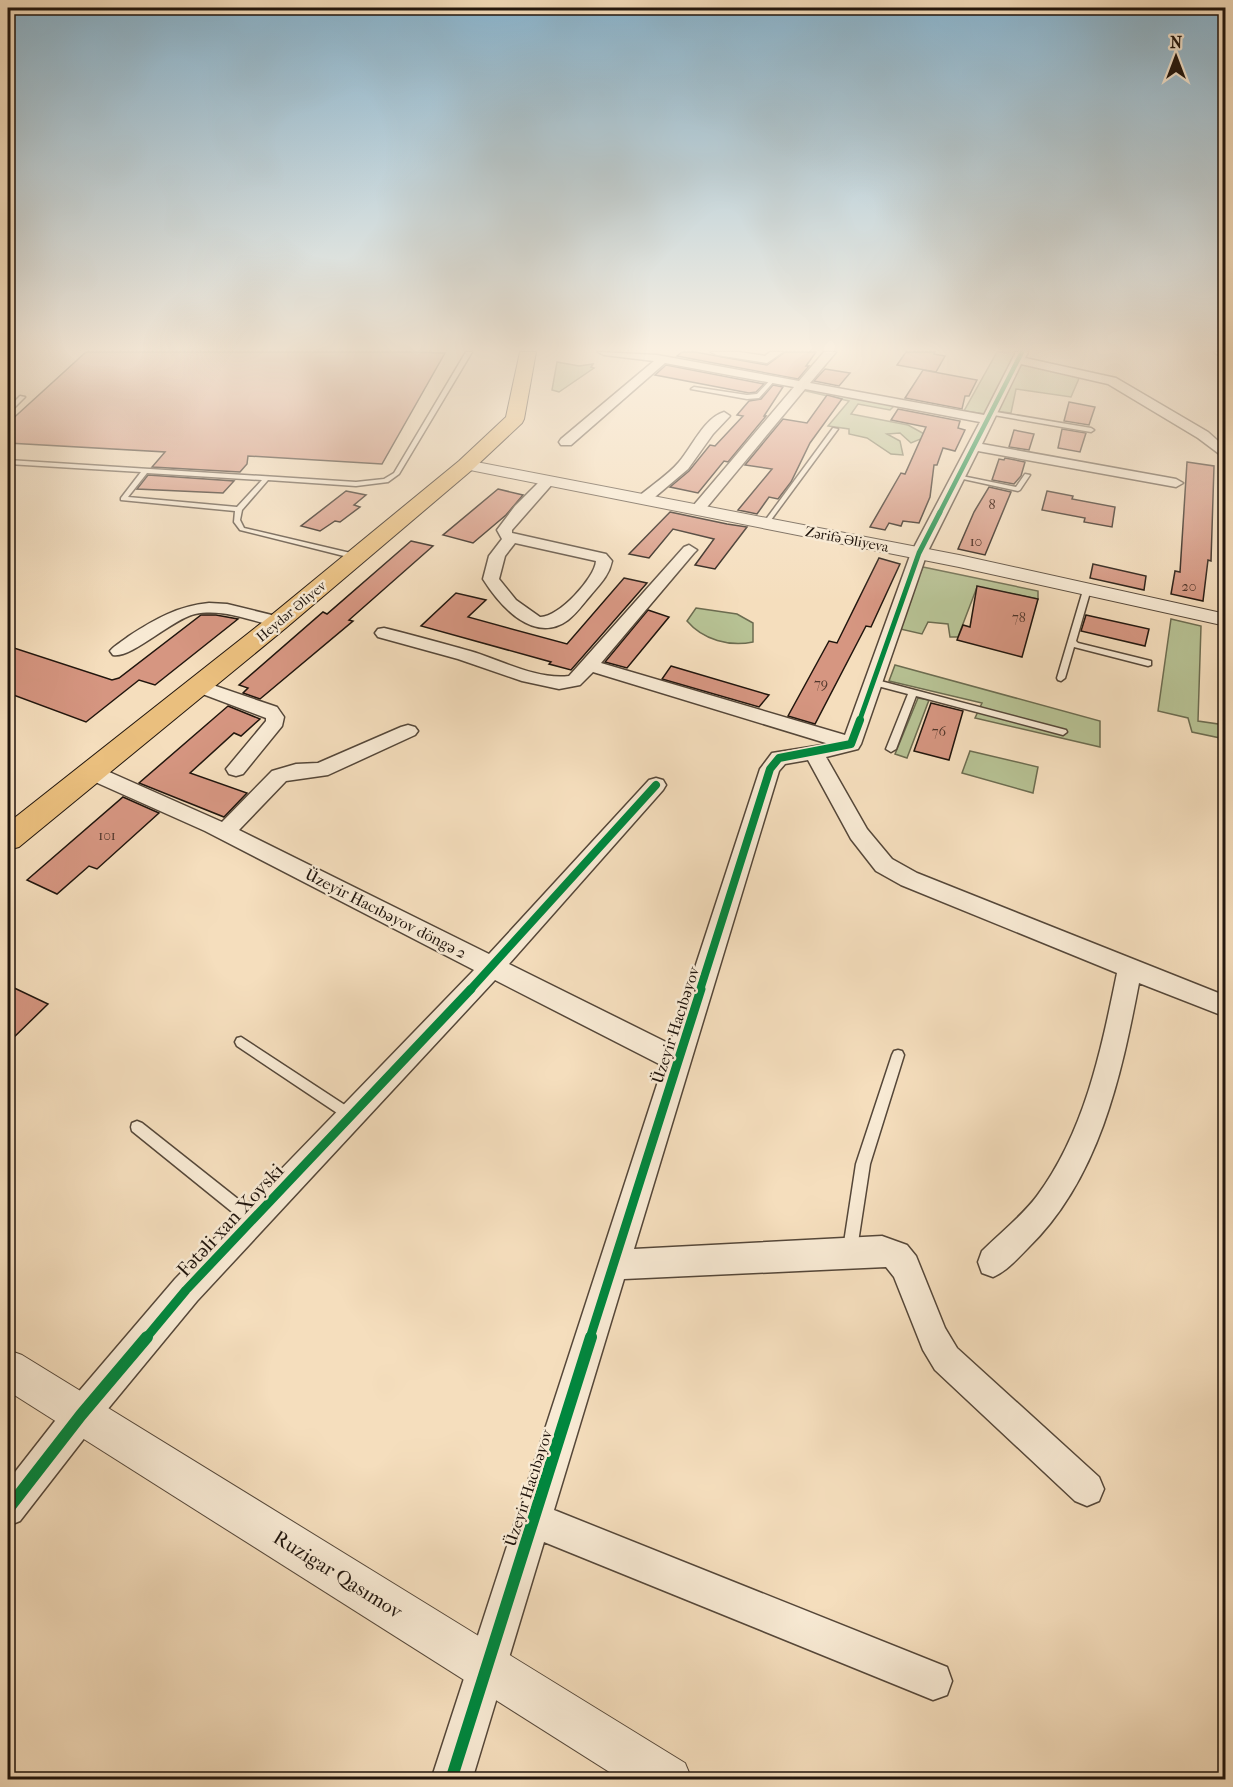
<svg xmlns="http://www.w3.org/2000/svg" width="1233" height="1787" viewBox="0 0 1233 1787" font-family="'IM FELL French Canon',serif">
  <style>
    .green { fill: #b7c294; stroke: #6c6c50; stroke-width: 1.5 }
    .building { fill: #d69681; stroke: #20150d; stroke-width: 1.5 }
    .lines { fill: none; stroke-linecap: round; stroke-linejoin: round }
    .service-casing { stroke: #554739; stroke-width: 3 }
    .minor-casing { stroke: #554739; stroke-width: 3 }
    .tertiary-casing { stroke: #554739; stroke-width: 2 }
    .primary-casing { stroke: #20150d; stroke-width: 2 }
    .service { fill: #f8ead4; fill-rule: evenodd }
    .minor { fill: #f8ead4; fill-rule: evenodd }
    .tertiary { fill: #f8ead4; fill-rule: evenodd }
    .primary { fill: #eabf7e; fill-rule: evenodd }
    .cycleway-far4-casing { stroke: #f8ead4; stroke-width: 7 }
    .cycleway-far3-casing { stroke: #f8ead4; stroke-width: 8 }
    .cycleway-far2-casing { stroke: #f8ead4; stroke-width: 11 }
    .cycleway-far1-casing { stroke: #f8ead4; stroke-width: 13 }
    .cycleway-casing { stroke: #f8ead4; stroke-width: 16 }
    .cycleway-far4 { stroke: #00873e; stroke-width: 4.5 }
    .cycleway-far3 { stroke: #00873e; stroke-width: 5 }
    .cycleway-far2 { stroke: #00873e; stroke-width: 8 }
    .cycleway-far1 { stroke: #00873e; stroke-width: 9 }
    .cycleway { stroke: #00873e; stroke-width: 12 }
    .labels { text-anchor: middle; stroke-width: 5; stroke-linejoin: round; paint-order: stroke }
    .number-label { font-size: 14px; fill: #4e352a }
    .far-street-label { font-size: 14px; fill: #20150d; stroke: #f8ead4 }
    .street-label { font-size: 16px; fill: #20150d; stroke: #f8ead4 }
    .near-street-label { font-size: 20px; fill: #20150d; stroke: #f8ead4 }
  </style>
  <rect width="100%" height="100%" fill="#f5debd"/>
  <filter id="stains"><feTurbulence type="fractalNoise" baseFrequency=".00333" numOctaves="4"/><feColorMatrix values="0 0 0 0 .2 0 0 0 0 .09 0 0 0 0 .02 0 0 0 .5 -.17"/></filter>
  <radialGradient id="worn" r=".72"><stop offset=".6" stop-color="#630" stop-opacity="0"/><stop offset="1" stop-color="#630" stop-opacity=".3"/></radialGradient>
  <g class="green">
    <path d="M997,352H1018L986,414L964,411Z"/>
    <path d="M557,362L579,366L593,364L591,367L594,368L559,392L552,390Z"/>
    <path d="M1020,363L1080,376L1071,397L1016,389L1011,413L995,411Z"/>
    <path d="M808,387L945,415L894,406L890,410L858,404L851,414L908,425L928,436L911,443L900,433L887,434L900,441L903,455L891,454L867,438L849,434V429L828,426L849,401L806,391Z"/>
    <path d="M923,567L1038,591V599L977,587L958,637H950L948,624L928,622L922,634L896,628Z"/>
    <path d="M696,608L737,614L753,623V642C730,647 703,640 687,621Z"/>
    <path d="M1171,619L1201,626L1198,721L1225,725V739L1192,732L1188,718L1158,711Z"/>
    <path d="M895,665L1100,721V747L975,718L982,703L889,681Z"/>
    <path d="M918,698L929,700L907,758L895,754Z"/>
    <path d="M970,751L1038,767L1033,793L962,773Z"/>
  </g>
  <g class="building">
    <path d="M86,352H413L445,353L382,464L248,456L247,464L240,472L152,467L165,452L8,443V423Z"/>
    <path d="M682,352H695L767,365L785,352H816L806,366H809L798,379L677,356Z"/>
    <path d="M906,352H935L934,354L945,356L936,372L897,365Z"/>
    <path d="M666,365L764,384L756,392L749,393L655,375Z"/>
    <path d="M825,369L850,373L839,386L814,381Z"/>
    <path d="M923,370L977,380L969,396H965L962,409L905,398Z"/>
    <path d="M773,385L783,387L764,416H766L728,462L724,461L698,493L670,487L689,471L710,445L715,446L743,416L737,415L749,401L761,399Z"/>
    <path d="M827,395L842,399L810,443L791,482L778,499L769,497L757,514L738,510L772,469L745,465L783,419L807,423Z"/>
    <path d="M1069,402L1095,407L1089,425L1064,421Z"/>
    <path d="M898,409L960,421L958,428L965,430L955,451L943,448L937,465H934L930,497L919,523L903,521L901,526L889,523L885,530L870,527L901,473L905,474L926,427L891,420Z"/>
    <path d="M1062,429L1086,433L1080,452L1058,448Z"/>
    <path d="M1014,430L1034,434L1029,450L1009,447Z"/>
    <path d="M1005,458L1025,462L1021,476L1014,484L992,480L999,459L1004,460Z"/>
    <path d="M1187,462L1214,466L1211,561L1208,560L1203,601L1171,594L1175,571L1180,572Z"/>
    <path d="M148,475L234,481L223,493L137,489Z"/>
    <path d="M989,487L1011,492L985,555L958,549L974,512Z"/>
    <path d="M498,489L523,495L506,515L473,543L443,535Z"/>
    <path d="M346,491L366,495L354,505L360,507L340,522L335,521L320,531L301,526Z"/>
    <path d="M1047,491L1073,496L1072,499L1115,507L1112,527L1084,522L1085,518L1042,510Z"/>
    <path d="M670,512L727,524L747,527L715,569L695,565L714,539L673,529L649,558L629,554Z"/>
    <path d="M411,541L433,546L349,620L353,621L260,699L243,693L248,688L239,685L323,612L327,614Z"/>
    <path d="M879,558L900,564L871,627L866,626L815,724L788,716L829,641L837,643Z"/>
    <path d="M1093,564L1146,576L1144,590L1090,578Z"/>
    <path d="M624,578L647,583L571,670L549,664L551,662L421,626L456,593L486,600L468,617L567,644Z"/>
    <path d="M977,586L1038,599L1022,657L957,640L963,625L970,627Z"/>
    <path d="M648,610L669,617L627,668L605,662Z"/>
    <path d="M201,615H216L238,619L155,685L139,680L86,722L8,693V646L112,680L119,678Z"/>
    <path d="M1086,615L1149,629L1145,646L1081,631Z"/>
    <path d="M671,666L769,695L759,707L662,679Z"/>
    <path d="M931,703L963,711L949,760L914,751Z"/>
    <path d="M228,706L260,719L241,736L234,733L190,773L247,793L224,817L139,783Z"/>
    <path d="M123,797L159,813L97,869L89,866L57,894L27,880Z"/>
    <path d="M8,985L48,1004L8,1043Z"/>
  </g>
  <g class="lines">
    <g class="service-casing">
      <g id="service">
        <path d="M466,352H472L399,474L388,482L356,486L268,480L242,510L240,520L244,528L359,555L360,557L356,559L240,530L234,522L235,511L121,500V498L141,472L8,464V460L356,482L384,479L394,473ZM147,473L262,480L237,507L128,497Z"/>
        <path d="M773,377L776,379L759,398L747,399L691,389L694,387L747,395L757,394Z"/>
        <path d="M20,396L25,397L10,412L8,413V408Z"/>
        <path d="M990,411L1091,428L1094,430L1091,432L988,414V412Z"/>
        <path d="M833,428L838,429L768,524H764V522Z"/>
        <path d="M1025,474L1030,475L1020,490L1018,491L954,477L957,475L1016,487Z"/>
        <path d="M1084,587L1091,589L1076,641L1078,643L1151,661V665L1148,666L1074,647L1065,678L1061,681L1058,680L1057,678Z"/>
        <path d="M873,679L1066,730L1067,732L1063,735L916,696L896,749L891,752L886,749L908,694L870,684V680Z"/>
        <path d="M241,1037L354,1111L356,1115L354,1119L350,1121L346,1119L237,1046L235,1042L237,1038Z"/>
        <path d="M898,1050L902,1051L904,1055L870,1164L857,1249L855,1254L850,1256L845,1254L843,1249L856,1164L892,1055L894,1051Z"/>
        <path d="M137,1121L142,1123L257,1214L259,1219L257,1224L252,1226L247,1224L132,1131L131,1127L132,1123Z"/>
      </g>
    </g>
    <g class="minor-casing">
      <g id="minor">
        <path d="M598,352L657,355L799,381L824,352H836L810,383L984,415L1016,352H1028L1025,358L1116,378L1208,432L1226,448V459L1198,438L1108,384L1021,364L982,444L1176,479L1183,483L1176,487L978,451L927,553L861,744L858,749L826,757L867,829L892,859L917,873L1226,996V1017L1139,983C1121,1077 1099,1179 1028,1248C1017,1259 1007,1271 993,1277L982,1273L978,1262L982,1251C1000,1233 1021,1217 1037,1196C1085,1131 1101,1051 1117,973L901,885L876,871L851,839L808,760L785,764L779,771L634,1249L882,1236L907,1245L916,1256L945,1328L957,1348L1099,1477L1104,1489L1099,1501L1087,1506L1075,1501L935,1370L923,1350L894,1277L886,1267L624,1279L554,1510L947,1667L952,1681L947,1695L933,1700L544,1542L472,1780H431L663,1066L495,980L197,1301L93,1427L20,1521L8,1526V1481L69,1403L175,1279L474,970L205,831L84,777L81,772L84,767L91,765L98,767L222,822L272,771L296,764L318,763L401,727L408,725L415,727L418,731L415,735L328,775L286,781L239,830L489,954L649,780L656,778L663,780L666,785L663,790L509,964L670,1044L760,769L772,753L829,744L593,672L580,685L559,689L522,681L458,659L378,637L375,633L378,629L384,628C413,635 441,643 470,651C501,660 536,680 569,676L684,547L689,545L697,550L694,553L601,663L845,735L911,553L980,422L805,389L703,512L698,513L691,509L693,506L794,387L665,363L571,445H561L559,442L561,439L654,361L604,355Z"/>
        <path d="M711,352H739L765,356L770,352H783L767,363L717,355Z"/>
        <path d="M1214,352H1226V356L1216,354Z"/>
        <path d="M724,412L730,416L713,434L688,469L649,502H639L637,499L639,496C652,485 668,475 679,462C692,447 704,418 724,412Z"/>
        <path d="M548,477L555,481L512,530V533L606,554L612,561C609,576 599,585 590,596C583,604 577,613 568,620C534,645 500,606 483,579L489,556L502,539L497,530L515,506L543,478ZM515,543L596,561C595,578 558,618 540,617L516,600L499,579L505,556Z"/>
        <path d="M209,603L227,604L284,618L286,622L284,626L278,627C252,621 223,608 195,614C172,619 131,659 113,655L110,651C115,645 123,641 129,636C155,619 178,606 209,603Z"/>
        <path d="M198,680L277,707L284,717L282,726L243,774L236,776L229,774L226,769L266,721V718L192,690L189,686L192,682Z"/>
      </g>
    </g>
    <g class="tertiary-casing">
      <g id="tertiary">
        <path d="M466,460L959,555L1226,614V626L959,567L460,468L458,465L460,462Z"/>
        <path d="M8,1350L22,1355L685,1763L692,1780H622L8,1391Z"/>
      </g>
    </g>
    <g class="primary-casing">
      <path id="primary" d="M520,352H536L524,419L522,423L473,469L287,627L19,847L8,850V823L269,617L459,461L506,417Z"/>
    </g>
    <use href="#service" class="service"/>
    <use href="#minor" class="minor"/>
    <use href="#tertiary" class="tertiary"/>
    <use href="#primary" class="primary"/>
    <g class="cycleway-far4-casing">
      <path id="cycleway-far4" d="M939,514L1022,352"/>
    </g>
    <g class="cycleway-far3-casing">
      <path id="cycleway-far3" d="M859,722L919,553L940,512"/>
    </g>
    <g class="cycleway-far2-casing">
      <g id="cycleway-far2">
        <path d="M470,990L656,785"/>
        <path d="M700,990L770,769L779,758L851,744L860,720"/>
      </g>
    </g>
    <g class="cycleway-far1-casing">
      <g id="cycleway-far1">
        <path d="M146,1338L186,1290L471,989"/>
        <path d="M590,1338L701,989"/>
      </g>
    </g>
    <g class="cycleway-casing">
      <g id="cycleway">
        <path d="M8,1509L81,1415L147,1337"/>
        <path d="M451,1780L591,1337"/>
      </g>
    </g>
    <use href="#cycleway-far4" class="cycleway-far4"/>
    <use href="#cycleway-far3" class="cycleway-far3"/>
    <use href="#cycleway-far2" class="cycleway-far2"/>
    <use href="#cycleway-far1" class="cycleway-far1"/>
    <use href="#cycleway" class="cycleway"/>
  </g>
  <linearGradient id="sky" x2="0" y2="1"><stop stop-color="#89b7d3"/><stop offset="0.58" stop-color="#faf0e1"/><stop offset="1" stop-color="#faf0e1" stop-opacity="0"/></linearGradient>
  <rect width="1233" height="602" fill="url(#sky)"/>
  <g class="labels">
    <g class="number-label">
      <text x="992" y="509">8</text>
      <text x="976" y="546">10</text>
      <text x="1189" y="591">20</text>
      <text x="1019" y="622">78</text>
      <text x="821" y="688">79</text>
      <text x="939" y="736">76</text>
      <text x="107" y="840">101</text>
    </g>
    <g class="far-street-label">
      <text transform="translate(847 539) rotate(11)" y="5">Zərifə Əliyeva</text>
      <text transform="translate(291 611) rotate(-40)" y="5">Heydər Əliyev</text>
    </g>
    <g class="street-label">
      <text transform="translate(386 913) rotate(27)" y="6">Üzeyir Hacıbəyov döngə 2</text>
      <text transform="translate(675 1025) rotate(-72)" y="6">Üzeyir Hacıbəyov</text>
      <text transform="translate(528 1488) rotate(-72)" y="6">Üzeyir Hacıbəyov</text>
    </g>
    <g class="near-street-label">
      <text transform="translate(230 1220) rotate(-47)" y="7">Fətəli xan Xoyski</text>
      <text transform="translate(338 1574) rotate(32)" y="7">Ruzigar Qasımov</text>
    </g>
  </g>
  <rect width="1233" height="1787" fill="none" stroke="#f5debd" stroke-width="30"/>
  <rect x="9" y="9" width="1215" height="1769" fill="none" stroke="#20150d" stroke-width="3"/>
  <rect x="15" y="15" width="1203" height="1757" fill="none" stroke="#20150d" stroke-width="1.5"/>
  <g transform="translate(1176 57)" stroke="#f8ead4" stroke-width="4.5" paint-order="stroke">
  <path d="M0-4.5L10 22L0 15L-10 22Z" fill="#20150d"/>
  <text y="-9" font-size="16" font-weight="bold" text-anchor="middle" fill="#20150d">N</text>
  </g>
  <rect width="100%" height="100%" filter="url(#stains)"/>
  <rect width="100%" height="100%" fill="url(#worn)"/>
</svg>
